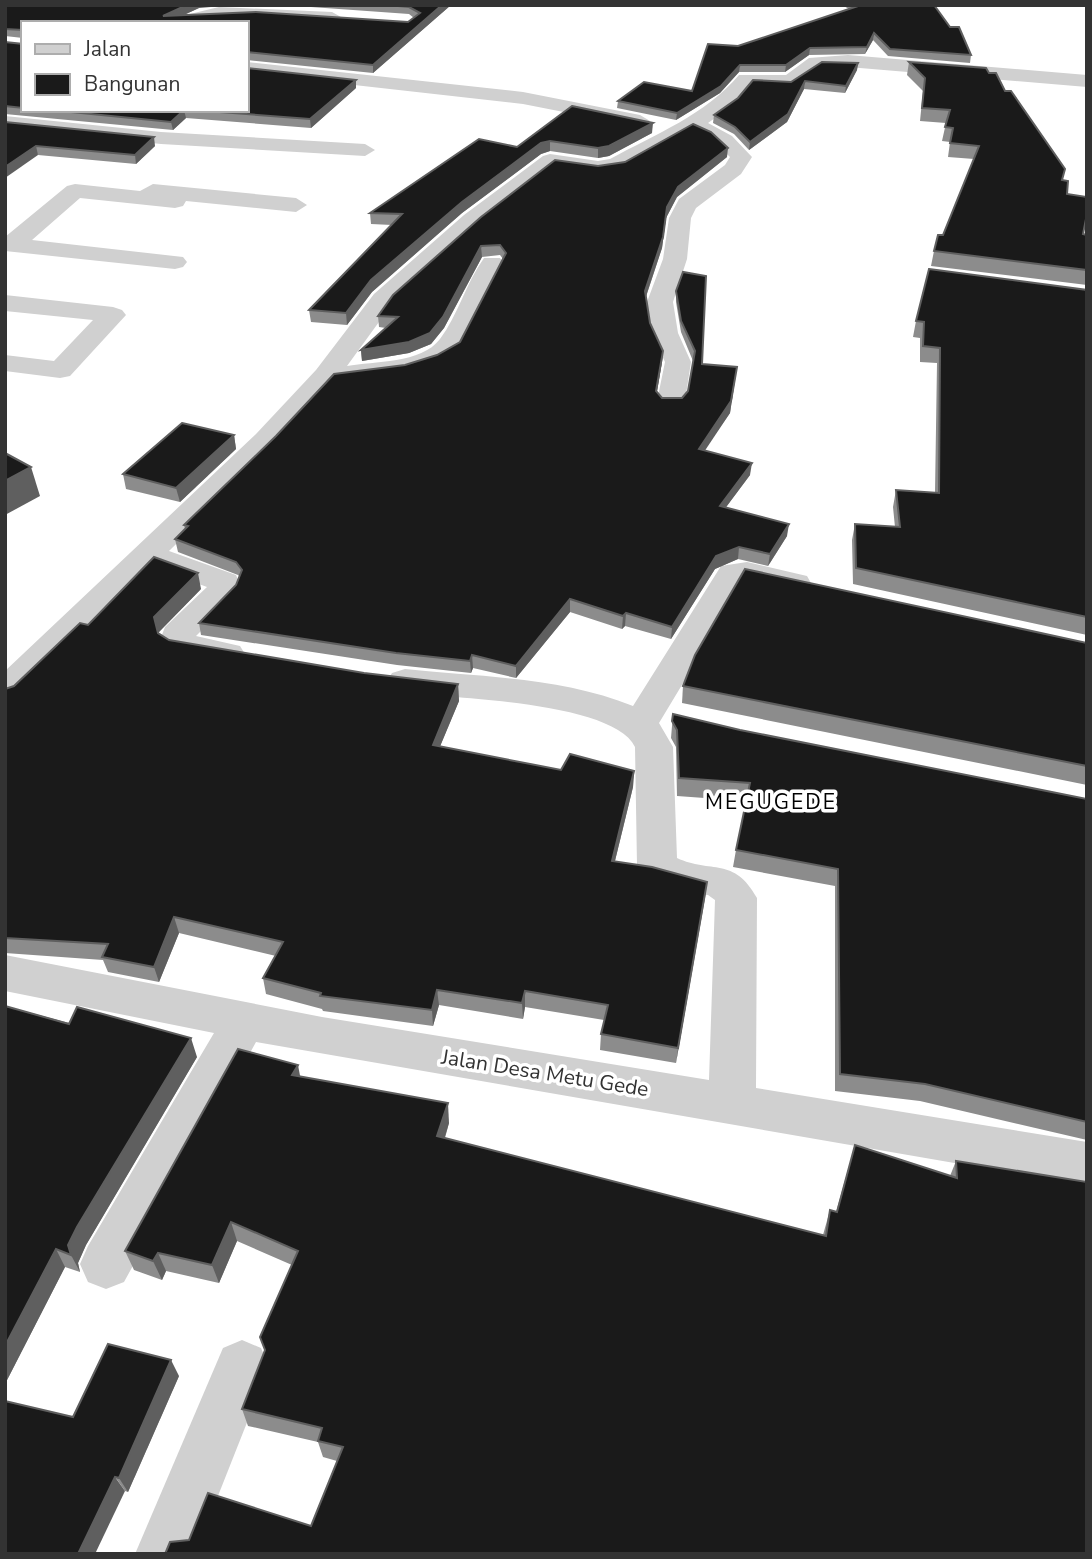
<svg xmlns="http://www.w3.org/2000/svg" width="1092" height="1559" viewBox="0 0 1092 1559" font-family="'Nunito Sans',sans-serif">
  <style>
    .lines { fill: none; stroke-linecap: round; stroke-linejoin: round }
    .minor { fill: #d0d0d0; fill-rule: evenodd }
    .wall { fill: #8c8c8c }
    .shaded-wall { fill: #5f5f5f }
    .building { fill: #1a1a1a; stroke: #5f5f5f; stroke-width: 2 }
    .labels { text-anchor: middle; stroke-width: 7; stroke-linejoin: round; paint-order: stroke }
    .quarter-label { font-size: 21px; letter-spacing: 2px; fill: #000; stroke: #fff }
    .near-street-label { font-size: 21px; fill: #333; stroke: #fff }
  </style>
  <rect width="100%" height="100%" fill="#fff"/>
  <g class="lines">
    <g class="minor">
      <path d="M219,7L332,12L341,17L332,22L219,17L197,23H167L169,19Z"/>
      <path d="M848,55L1087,75V87L848,67H820L790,87L751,85L736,103L708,123L732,136L752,157L741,174L696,208L691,218L687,259L673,302L678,333L691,362L685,401L681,407H661L657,401L665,362L652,333L647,302L663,259L669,218L679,199L725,165L730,157L712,140L692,131L624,169L598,173L554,167L480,225L392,304L347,366C374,361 421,364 440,339C458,315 466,283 484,258H500L504,263L458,352L437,364L395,376L350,381L339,377L276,446L169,551L236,575L242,588L237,595L196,636L240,646L245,654L240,662C218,668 173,661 160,640L165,627L207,587L153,567L18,700L5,704V671L256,434L316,370L374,294L464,215L543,156L550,154L598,161L610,159C656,134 705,115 739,75H786L809,58Z"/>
      <path d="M247,62L523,92L640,115L650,121L640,127L523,104L247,73Z"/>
      <path d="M5,116L161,132L365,144L375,150L365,156L161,144L5,128Z"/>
      <path d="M75,184L140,191L153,184L296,198L307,205L296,212L186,201L183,206L175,208L80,198L32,240L183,257L187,262L183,267L175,269L5,251V237L67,186Z"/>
      <path d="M5,295L113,307L122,310L126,315L70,376L60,378L5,371V355L54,361L93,320L5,311Z"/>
      <path d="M747,562L807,576L811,583L807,590L795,593L744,582L659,723L673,747L677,858C711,874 734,856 757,898L756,1088L1087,1142V1186L256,1042L124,1282L106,1289L88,1282L80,1264L88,1246L214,1033L5,991V955L322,1017L709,1080L715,900L708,895L676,891L651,882L637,865L635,747C614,702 453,698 405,693L392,689L387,681L392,673L405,669C481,677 562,677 633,706L721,566Z"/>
      <path d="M242,1340L261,1348L269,1367L195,1554H135L223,1348Z"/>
    </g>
  </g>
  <g class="wall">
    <path d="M5,5L199,8L184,15L408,22L414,18L409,14L283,5H451L373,73L247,60V23L23,38L5,36Z"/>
    <path d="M842,5H934L971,55L970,63L888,56L873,40L865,54L809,55L785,72H739L720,93L676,120L617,108L618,101L692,91L738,46L849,9Z"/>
    <path d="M5,42L23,44V110H247L356,88L311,128L186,118L173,130L5,114Z"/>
    <path d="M909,62L989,73L1005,91L1062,180L1067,194L1083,234L1087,235V285L931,266L934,251L943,235L974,159L948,157L950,142L942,141L946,123L920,121L923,91L907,75Z"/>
    <path d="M858,63L857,70L845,93L804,89L787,122L749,150L734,134L713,123L714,115L738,98Z"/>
    <path d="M572,106L652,133L609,156L598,158L550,151L541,154L462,213L372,292L347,325L311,322L309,310L392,225L371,224L370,213L517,147Z"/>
    <path d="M5,122L155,146L136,164L38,155Z"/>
    <path d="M727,157L677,197L666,218L662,248L646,297L650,323L663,351L662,362L657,392L662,398H682L688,391L693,361L681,332L676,302V291L702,364L737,367L730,413L704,450L750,475L726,507L787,536L768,566L738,559L715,569L671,639L625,626L622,629L570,612L516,678L473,668L471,673L397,665L201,635L199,623L236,585L239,576L238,575L178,552L175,539L185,529L184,525L405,365L437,355L460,342L503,259L500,255L482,257L444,328L431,344L409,353L362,361L361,350L386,328L379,327L378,316L598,166Z"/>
    <path d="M1087,290V635L853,584L852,540L855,524L895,527L893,507L896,490L935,493L937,363L920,362V338L913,337L916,321Z"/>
    <path d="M234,435L236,449L180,502L126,489L123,474Z"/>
    <path d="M201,589L158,633L169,640L364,673L458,684L459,701L440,746L561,770L634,771L633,787L615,861L707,882L676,1063L600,1050L601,1034L604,1020L525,1007L523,1019L439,1005L433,1026L323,1011L322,1009L266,994L263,978L276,956L179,933L159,982L108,972L103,960L5,953V689L14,686L88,625Z"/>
    <path d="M1087,643V785L682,703L683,686Z"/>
    <path d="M673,714L740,730L1087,799V1140L920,1101L835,1091V886L733,867L736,850L746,801L677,796L676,747L671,738Z"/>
    <path d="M5,1006L197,1057L86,1245L78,1263L80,1272L65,1267L5,1384Z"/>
    <path d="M300,1077L449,1123L445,1138L823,1235L830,1210L836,1212L855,1145L950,1176L956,1161L1087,1182L311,1526L337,1461L323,1457L318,1442L248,1426L242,1409L265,1350L292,1265L237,1241L219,1283L166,1271L162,1280L134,1270L125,1251Z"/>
    <path d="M179,1376L128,1492L125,1491L73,1417Z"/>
  </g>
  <g class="shaded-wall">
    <path d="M187,5H235L199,8L166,23L163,16Z"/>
    <path d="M442,5H451L373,73V65Z"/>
    <path d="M874,33L873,40L865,54L867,47Z"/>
    <path d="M810,48L809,55L785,72L786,65Z"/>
    <path d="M858,63L857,70L845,93L846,86Z"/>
    <path d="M740,65L739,72L720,93L676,120L677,113Z"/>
    <path d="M356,80V88L311,128L310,119Z"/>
    <path d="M805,81L804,89L787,122L749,150L750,142Z"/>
    <path d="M184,110L186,118L173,130L171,122Z"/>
    <path d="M653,123L652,133L609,156L598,158V148Z"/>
    <path d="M154,137L155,146L136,164L135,155Z"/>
    <path d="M550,141V151L541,154L462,213L372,292L347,325L346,313L371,280L462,202L541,143Z"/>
    <path d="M36,146L38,155L5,178V167Z"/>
    <path d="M728,148L727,157L677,197L666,218L662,248L644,302L645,291L667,207L678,187Z"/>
    <path d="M481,246L482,257L444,328L431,344L409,353L362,361L361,350Z"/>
    <path d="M663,351L662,362L655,402L656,391Z"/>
    <path d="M737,367L730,413L698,461L699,449Z"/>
    <path d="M234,435L236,449L180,502L176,488Z"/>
    <path d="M752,463L750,475L718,518L720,506Z"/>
    <path d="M31,467L40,496L5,515V481Z"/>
    <path d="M789,524L787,536L768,566L770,554Z"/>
    <path d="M739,547L738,559L715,569L671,639L672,627L716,556Z"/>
    <path d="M198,573L201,589L158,633L154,617Z"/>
    <path d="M570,599V612L516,678V666Z"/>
    <path d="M626,613L625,626L622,629L623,616Z"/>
    <path d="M472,655L473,668L471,673L470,661Z"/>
    <path d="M458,684L459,701L434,761L433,745Z"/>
    <path d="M634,771L633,787L611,877L612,861Z"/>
    <path d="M707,882L705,898L676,1063L678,1048Z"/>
    <path d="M174,917L179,933L159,982L154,967Z"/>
    <path d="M437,990L439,1005L433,1026L432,1010Z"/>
    <path d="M525,991V1007L523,1019L522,1003Z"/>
    <path d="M191,1038L197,1057L86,1245L78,1263L80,1272L71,1255L68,1245L77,1227Z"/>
    <path d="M298,1065L302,1086L292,1075Z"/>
    <path d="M448,1103L449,1123L439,1156L437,1136Z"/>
    <path d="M231,1222L237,1241L219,1283L212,1265Z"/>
    <path d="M56,1249L65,1267L5,1384V1346Z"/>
    <path d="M158,1253L166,1271L162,1280L153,1261Z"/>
    <path d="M171,1360L179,1376L128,1492L119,1478Z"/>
    <path d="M115,1477L125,1491L95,1554H78Z"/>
  </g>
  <g class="building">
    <path d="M5,5H187L163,16L256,12L408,22L420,13L409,7L387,5H442L373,65L247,52V23H23V30L5,29Z"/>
    <path d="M856,5H934L950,27H959L971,55L890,49L874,33L867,47L810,48L786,65H740L721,86L677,113L618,101L644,82L692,91L708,44L738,46L858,6Z"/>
    <path d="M5,42L23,44V108L5,106Z"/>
    <path d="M822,62L858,63L846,86L805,81L788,114L750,142L735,127L714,115L738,98L753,80L791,82Z"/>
    <path d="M909,62L986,68L989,73H996L1005,91H1011L1065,169L1062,180L1068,181L1067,194L1087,197V214L1083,234L1087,235V270L934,251L938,235H943L979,146L950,143L953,128L945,127L950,110L922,108L925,78Z"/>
    <path d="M247,68L356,80L310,119L193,110H247Z"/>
    <path d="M572,106L653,123L609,146L598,148L550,141L541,143L462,202L371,280L346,313L309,310L402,214L370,213L479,139L517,147Z"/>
    <path d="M51,110H184L171,122Z"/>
    <path d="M5,122L154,137L135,155L36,146L5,167Z"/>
    <path d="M693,124L711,132L728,148L678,187L667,207L663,237L645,291L650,323L663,351L656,391L662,398H682L688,391L695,351L681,321L676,291L683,272L706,276L702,364L737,367L731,401L699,449L752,463L720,506L789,524L770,554L739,547L716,556L672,627L626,613L623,616L570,599L516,666L472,655L470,661L396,653L199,623L236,585L242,570L236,562L175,539L188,526L184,525L276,436L334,374L405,365L437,355L460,342L506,253L500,245L481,246L443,317L430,333L409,342L361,350L398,317L378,316L393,295L481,217L555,160L598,166L625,162Z"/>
    <path d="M929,269L1087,290V617L856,568L855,524L900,527L896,490L939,493L940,348L923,346L924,322L916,321Z"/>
    <path d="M182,423L234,435L176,488L123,474Z"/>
    <path d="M5,453L31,467L5,481Z"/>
    <path d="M154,557L198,573L154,617L158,633L169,640L364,673L458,684L433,745L561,770L570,754L634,771L612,861L652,867L707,882L678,1048L601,1034L608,1005L525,991L522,1003L437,990L432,1010L320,996L321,993L263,978L283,942L174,917L154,967L102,957L108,944L5,938V689L14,686L80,623L88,625Z"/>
    <path d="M745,569L1087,643V766L683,686L695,655Z"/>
    <path d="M673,714L740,730L1087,799V1122L925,1084L840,1074L838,869L736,850L750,783L679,778L677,730L672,721Z"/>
    <path d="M5,1006L69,1024L77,1007L191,1038L77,1227L68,1245L71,1255L56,1249L5,1346Z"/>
    <path d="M238,1049L298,1065L292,1075L448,1103L437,1136L826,1236L830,1210L837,1212L855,1145L957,1178L956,1161L1087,1182V1554H165L170,1542L189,1540L208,1493L311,1526L343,1447L318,1441L322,1428L242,1409L265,1350L260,1337L298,1251L231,1222L212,1265L158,1253L153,1261L125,1251Z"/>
    <path d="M108,1344L171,1360L119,1478L115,1477L78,1554H5V1401L73,1417Z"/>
  </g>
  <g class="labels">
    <g class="quarter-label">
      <text x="771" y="809">MEGUGEDE</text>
    </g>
    <g class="near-street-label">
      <text transform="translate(545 1073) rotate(9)" y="7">Jalan Desa Metu Gede</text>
    </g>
  </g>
  <rect width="1092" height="1559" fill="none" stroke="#333333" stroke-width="14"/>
  <rect x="21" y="21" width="228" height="91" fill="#ffffff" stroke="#adadad" stroke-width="2"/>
  <rect x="35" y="44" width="35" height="10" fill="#d0d0d0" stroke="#adadad" stroke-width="2"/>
  <text x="84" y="56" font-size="21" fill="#333333">Jalan</text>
  <rect x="35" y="74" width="35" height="21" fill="#1a1a1a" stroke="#adadad" stroke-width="2"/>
  <text x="84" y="91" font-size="21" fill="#333333">Bangunan</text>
</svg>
